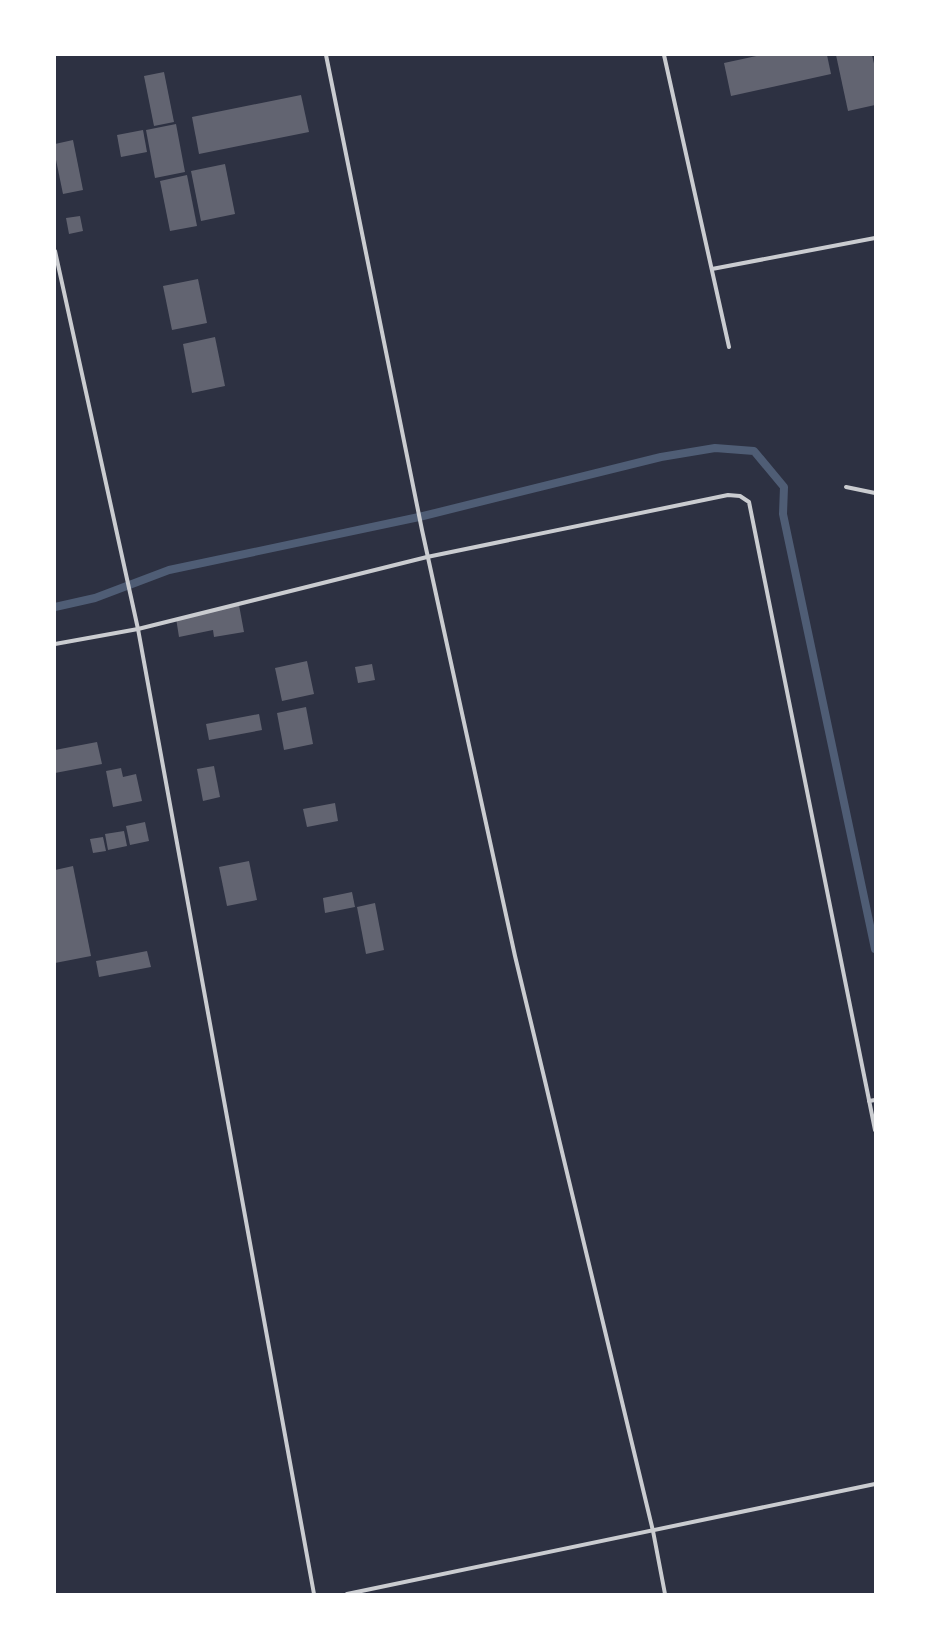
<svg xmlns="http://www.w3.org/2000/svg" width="930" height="1649" viewBox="0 0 930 1649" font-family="Raleway,sans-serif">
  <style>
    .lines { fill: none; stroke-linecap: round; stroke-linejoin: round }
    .stream { stroke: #4f5d75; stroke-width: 8 }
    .building { fill: #626471 }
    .minor { stroke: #caccd0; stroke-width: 4 }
  </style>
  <rect width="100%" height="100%" fill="#2d3142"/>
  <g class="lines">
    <path class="stream" d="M55,607L95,598L169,570L419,517L661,457L715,448L754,451L784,487L783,514L875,949"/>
  </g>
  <g class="building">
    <path d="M761,55H827L831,74L731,96L724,63Z"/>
    <path d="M836,55H872L875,68V105L848,111Z"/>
    <path d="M164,72L174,122L154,126L144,76Z"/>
    <path d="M301,95L309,132L199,154L192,117Z"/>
    <path d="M176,124L185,172L155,178L146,130Z"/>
    <path d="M143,130L147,152L121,157L117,135Z"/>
    <path d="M73,140L83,190L63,194L55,155V144Z"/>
    <path d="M225,164L235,214L201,221L191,171Z"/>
    <path d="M187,175L197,226L170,231L160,181Z"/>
    <path d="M80,216L83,231L69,234L66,218Z"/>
    <path d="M198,279L207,323L172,330L163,286Z"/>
    <path d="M215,337L225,386L192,393L183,344Z"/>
    <path d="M239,605L244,632L214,637L213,630L179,637L176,618Z"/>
    <path d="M307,661L314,694L282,701L275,668Z"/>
    <path d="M372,664L375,680L358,683L355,667Z"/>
    <path d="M306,707L313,744L284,750L277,713Z"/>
    <path d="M259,714L262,730L209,740L206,724Z"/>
    <path d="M97,742L102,764L55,773V750Z"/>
    <path d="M214,766L220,797L203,801L197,769Z"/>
    <path d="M121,768L123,777L136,774L142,801L113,807L106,771Z"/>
    <path d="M335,803L338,821L307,827L303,809Z"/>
    <path d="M145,822L149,841L130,845L126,826Z"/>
    <path d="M124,831L127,846L108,850L105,834Z"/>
    <path d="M103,837L106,851L93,853L90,839Z"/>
    <path d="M249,861L257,900L227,906L219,867Z"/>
    <path d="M73,866L91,956L55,963V870Z"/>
    <path d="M352,892L355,907L325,913L323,898Z"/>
    <path d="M375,903L384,950L366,954L357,907Z"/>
    <path d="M147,951L151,967L99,977L96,961Z"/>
  </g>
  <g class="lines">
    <g class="minor">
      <path d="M326,55L422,530L515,956L653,1531L665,1594"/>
      <path d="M664,55L729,347"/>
      <path d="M55,251L138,629L314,1594"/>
      <path d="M712,269L875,238"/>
      <path d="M846,487L875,493"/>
      <path d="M55,644L138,629L427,557L728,495L740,496L749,502L875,1130"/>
      <path d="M869,1101L875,1100"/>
      <path d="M347,1594L875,1484"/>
    </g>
  </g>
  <rect width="930" height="1649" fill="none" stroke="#ffffff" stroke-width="112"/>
</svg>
